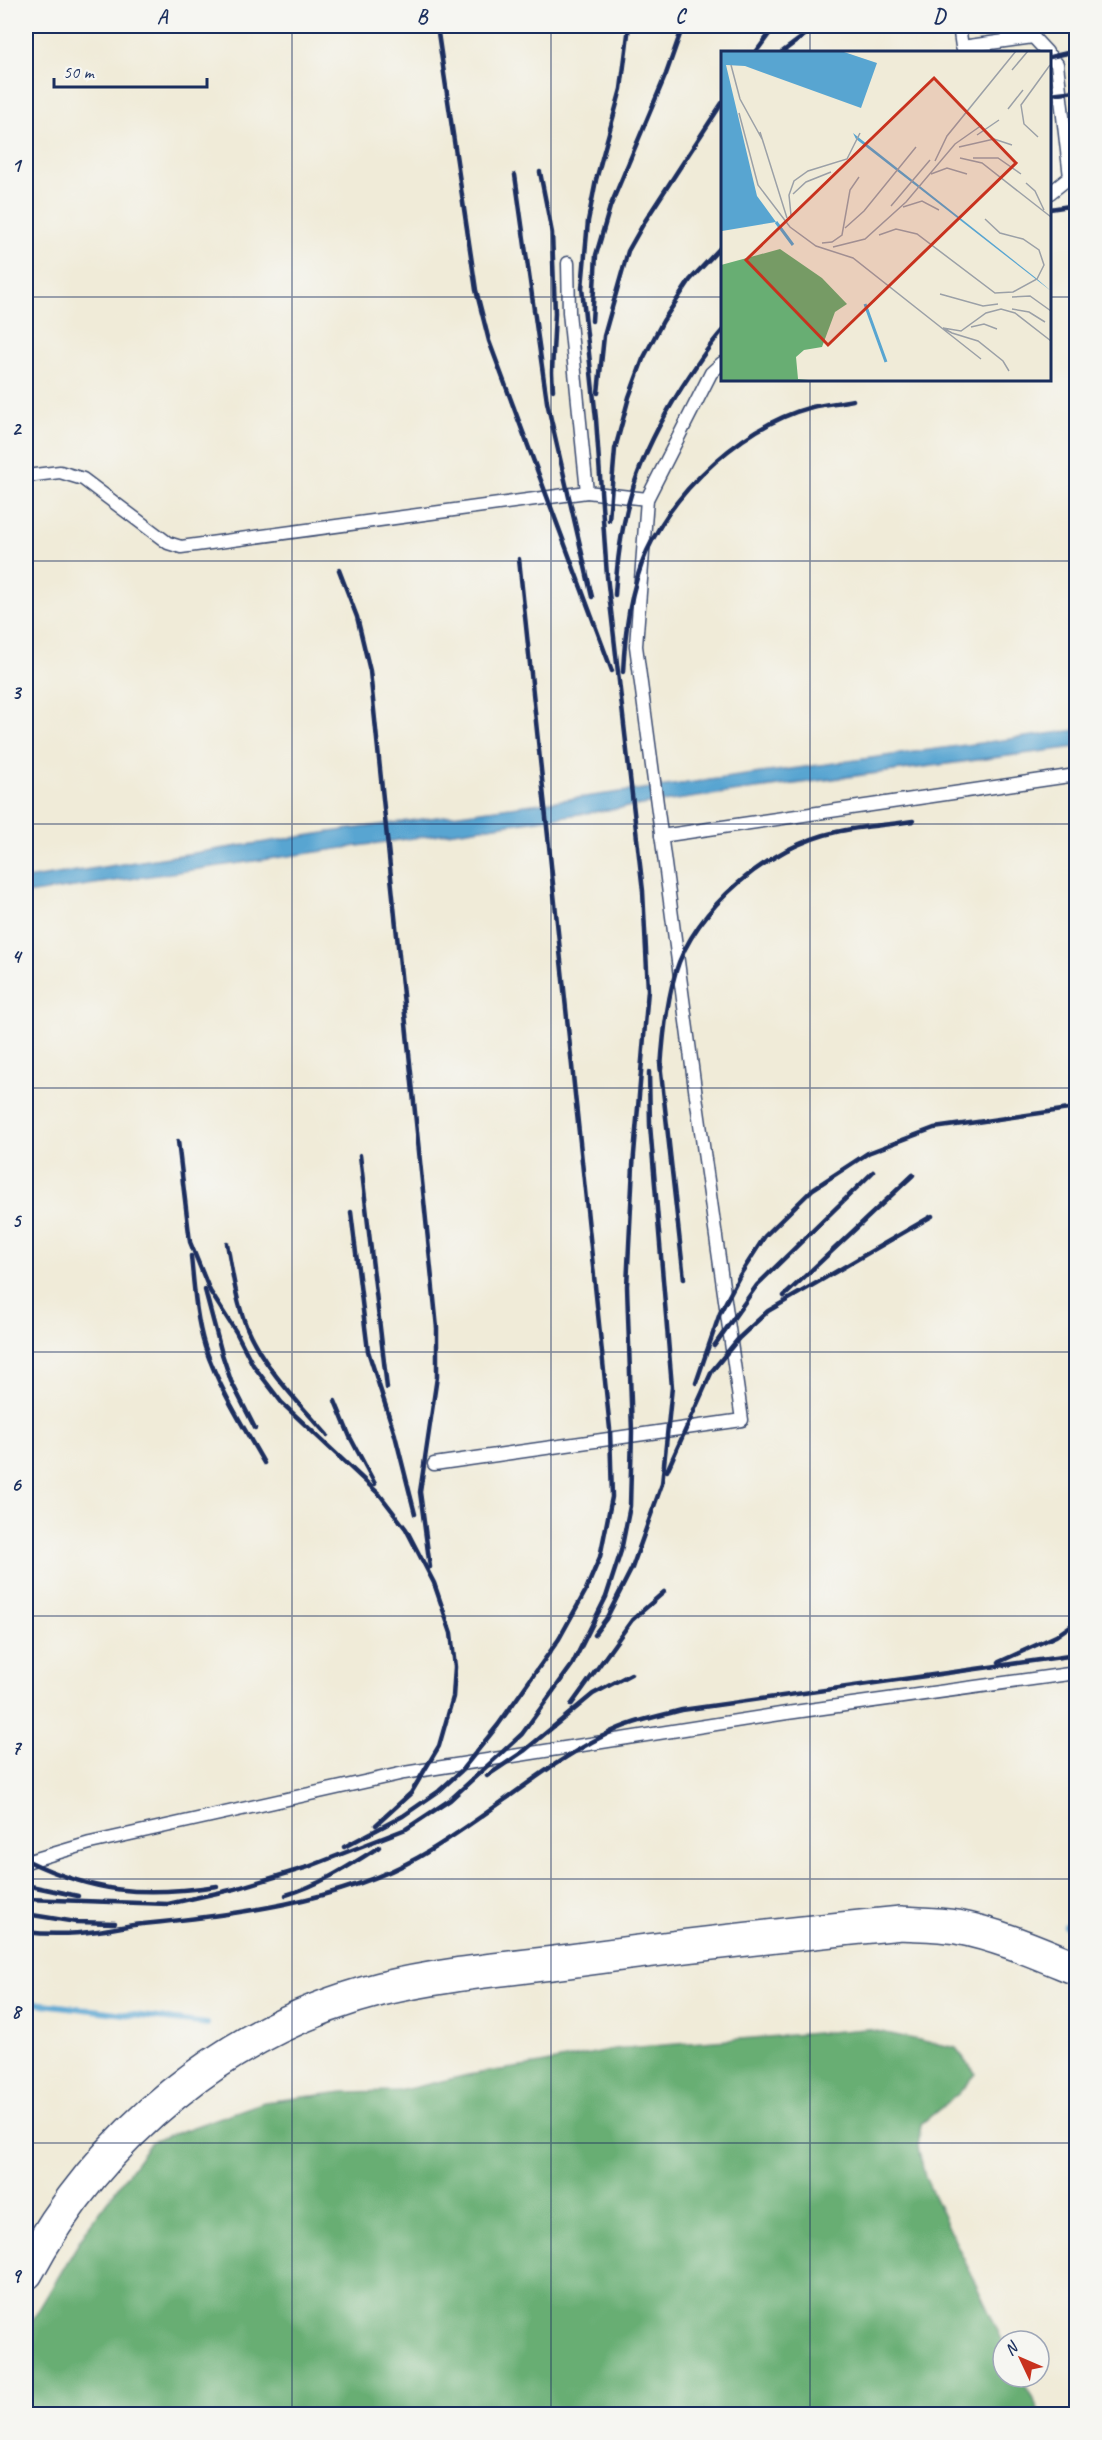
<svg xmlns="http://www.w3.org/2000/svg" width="1102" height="2440" viewBox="0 0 1102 2440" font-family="Caveat,sans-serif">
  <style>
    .forest { fill: #68ae73; stroke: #426e68; stroke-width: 1.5 }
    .water { fill: #58a5d1; stroke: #3a6a98; stroke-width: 1.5 }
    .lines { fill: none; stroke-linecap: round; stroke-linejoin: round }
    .stream { stroke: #58a5d1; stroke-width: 6 }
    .lane-casing { stroke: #3b4b70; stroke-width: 15 }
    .secondary-casing { stroke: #3b4b70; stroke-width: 36 }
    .lane { stroke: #fff; stroke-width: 12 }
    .secondary { stroke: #fff; stroke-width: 33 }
    .rail { stroke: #1b2f5e; stroke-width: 4.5 }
    .grid { fill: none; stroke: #1b2f5e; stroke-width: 1.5; stroke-opacity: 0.55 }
    .inset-river { fill: none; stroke: #58a5d1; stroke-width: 3 }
    .inset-road { fill: none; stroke: #9ba0a7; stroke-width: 1.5 }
    .view { fill: #c8321e; fill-opacity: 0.15; stroke: #c8321e; stroke-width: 3 }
    .inset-edge { fill: none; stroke: #1b2f5e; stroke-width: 3 }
    .neatline { fill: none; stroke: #1b2f5e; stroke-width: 2 }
    .grid-label { font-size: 20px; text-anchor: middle; font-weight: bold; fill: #1b2f5e }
  </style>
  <rect width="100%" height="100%" fill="#f6f6f2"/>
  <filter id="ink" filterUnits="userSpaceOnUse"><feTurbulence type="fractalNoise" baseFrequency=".0167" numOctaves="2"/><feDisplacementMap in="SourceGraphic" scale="12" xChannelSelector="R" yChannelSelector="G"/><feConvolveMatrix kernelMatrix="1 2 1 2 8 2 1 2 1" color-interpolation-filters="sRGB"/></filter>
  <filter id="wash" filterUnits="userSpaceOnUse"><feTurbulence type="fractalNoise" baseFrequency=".008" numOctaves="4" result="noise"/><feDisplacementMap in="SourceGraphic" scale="24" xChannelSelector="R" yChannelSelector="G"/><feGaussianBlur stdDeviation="1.35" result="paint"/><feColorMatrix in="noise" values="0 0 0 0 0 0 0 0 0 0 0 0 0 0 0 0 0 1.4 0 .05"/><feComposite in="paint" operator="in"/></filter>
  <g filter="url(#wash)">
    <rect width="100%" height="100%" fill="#f0ebd8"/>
    <path class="forest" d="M867,2029L956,2048L976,2074L958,2094L921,2124L918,2147L925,2177L1003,2342V2377H1022L1040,2414H26V2331L87,2229L151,2142L264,2102L344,2092L399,2091L468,2075L541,2064L614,2049Z"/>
    <path class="water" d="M1076,730V747L725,793L26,894V879L350,829Z"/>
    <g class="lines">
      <g class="stream">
        <path d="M1066,1926L1076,1931"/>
        <path d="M26,2002L207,2024"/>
      </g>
    </g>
  </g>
  <g filter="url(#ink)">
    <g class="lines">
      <g class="lane-casing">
        <g id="lane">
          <path d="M959,26L962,47L1033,37L1047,52"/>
          <path d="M1050,56L1057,64L1070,177"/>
          <path d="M1050,193L1070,177L1076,176"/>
          <path d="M568,263L569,312L587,492L647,499"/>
          <path d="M26,476L60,472L83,479L168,543L181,547L587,492"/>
          <path d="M661,836L1076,775"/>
          <path d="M434,1464L742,1420L695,1089L636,646L647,499L711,373L722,363"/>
          <path d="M26,1862L90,1843L404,1773L787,1713L1076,1673"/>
        </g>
      </g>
      <g class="secondary-casing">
        <path id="secondary" d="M26,2273C99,2135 228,2028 381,1989C443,1974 506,1969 569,1961C679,1946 790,1934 901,1923C919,1924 939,1924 957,1927C999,1935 1037,1952 1076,1968"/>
      </g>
      <use href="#lane" class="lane"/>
      <use href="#secondary" class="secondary"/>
      <g class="rail">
        <path d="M437,26L476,290L489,341L612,671"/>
        <path d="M756,52L775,26"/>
        <path d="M782,52L817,26"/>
        <path d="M1050,57L1076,51"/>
        <path d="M1050,94L1076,91"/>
        <path d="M540,172L552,233L555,313L552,372L553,390"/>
        <path d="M515,175L547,402L592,597"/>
        <path d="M1050,209L1076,205"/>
        <path d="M592,321L596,255L610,207L666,74L683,26"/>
        <path d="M598,393L604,336L628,251L645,221L722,103"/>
        <path d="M609,520L615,449L629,397L643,359L663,321L690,280L721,247"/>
        <path d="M339,570L357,617L370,671L437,1328V1377L420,1492L430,1567"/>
        <path d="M615,595C620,511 637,458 682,387C695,367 707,348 722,331"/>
        <path d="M623,672C625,631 630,589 647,551C676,488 744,425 812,407C825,404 839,403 853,400"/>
        <path d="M660,1063L684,1279"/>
        <path d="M661,1069C663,1037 666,1006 675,974C694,908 770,846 836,832C861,826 888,825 913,821"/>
        <path d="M178,1141L190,1242L210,1291L236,1332L253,1365L282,1403L380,1495L406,1529L434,1583L451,1633L455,1667L453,1697L439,1746L411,1793L376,1825"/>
        <path d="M360,1155L387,1388"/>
        <path d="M351,1212L368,1351L395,1435L415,1514"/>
        <path d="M227,1243C232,1271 236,1301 247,1328C264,1368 299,1403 327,1435"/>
        <path d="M191,1256C194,1286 196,1319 205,1347C219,1388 243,1426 264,1463"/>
        <path d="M205,1290L222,1354L231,1381L255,1428"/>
        <path d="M784,1296L913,1175"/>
        <path d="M714,1346L757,1285L873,1172"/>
        <path d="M696,1383L720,1313L740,1275L765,1236L813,1189L868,1153L934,1128L1076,1108"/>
        <path d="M335,1401L350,1437L375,1484"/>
        <path d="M667,1471L712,1371L739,1338L768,1311L932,1216"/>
        <path d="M594,1635L606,1619L632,1568L662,1484L672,1387L650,1125L649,1072"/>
        <path d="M999,1662L1056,1636L1076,1622"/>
        <path d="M571,1705L632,1620L664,1592"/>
        <path d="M487,1776L524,1751L593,1694L631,1674"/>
        <path d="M344,1847L403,1816L439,1791L461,1771L498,1725L559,1639L585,1592L600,1557L612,1497L610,1429L519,559"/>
        <path d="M26,1860C94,1893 143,1897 217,1886"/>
        <path d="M26,1885L78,1896"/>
        <path d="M286,1895C320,1885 349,1866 379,1847"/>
        <path d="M26,1899L168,1904L235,1889L308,1867L406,1829L450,1800L522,1734L572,1665L606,1597L621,1551L630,1506L632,1432L627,1286L633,1166L648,990L643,891L607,576L596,419L582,288L588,221L596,180L621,89L629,26"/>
        <path d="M26,1914L76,1922L115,1923"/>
        <path d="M26,1932C49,1935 75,1934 98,1931C113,1929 128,1925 143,1924C233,1915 339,1902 419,1857C483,1821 538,1769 605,1735C628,1722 656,1717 682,1710L1076,1655"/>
      </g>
    </g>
  </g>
  <path class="grid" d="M292,26V2414M551,26V2414M810,26V52M26,297H722M1050,297H1076M810,380V2414M26,561H1076M26,824H1076M26,1088H1076M26,1352H1076M26,1616H1076M26,1879H1076M26,2143H1076"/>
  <g transform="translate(721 51)">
    <rect width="330" height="330" fill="#f0ebd8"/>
    <path d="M59,198L101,227L126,253L114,261L101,296L83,299L75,306L77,328L98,330H0V214Z" fill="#68ae73"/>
    <path d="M0,0H120L156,12L140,57L24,15L5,14L36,145L55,171L1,180ZM132,82L315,227L330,240L135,88Z" fill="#58a5d1"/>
    <path class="inset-river" d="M55,171L72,194M144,253L165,311"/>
    <path class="inset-road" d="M10,14L19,48L41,88M291,19L307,0M287,58L302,39M18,62L37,134L69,176L95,195L132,207L260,308M39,81L66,167M256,84L278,69M317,86L303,73L300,54L329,14M238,96L273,88L291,94M239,107L261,112L330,166M252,107H277L300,123M214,110L226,85L295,0M210,123L226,117L246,123M305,132L314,140L323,159M72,143L85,131L110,121M170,155L209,109M182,156L201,150L218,159M70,164L68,144L73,130L87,120L126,108L139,82M124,177L143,160L195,96M158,184L175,178L196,183L274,242L292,241L316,228L323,214L318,199L302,188L279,182L264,168M101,192L111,191L121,184L129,139L138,126M112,196L144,188L185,151L234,93L261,74M219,243L262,255L277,253M291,246L309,245L330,260M291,258L308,261L324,271M250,276L263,273L276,278M288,320L282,310L257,290L231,282L222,277L240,280L265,262L280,258L294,262L330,290"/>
    <path class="view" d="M213,27L295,112L107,294L25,209Z"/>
    <rect width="330" height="330" class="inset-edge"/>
  </g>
  <rect width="1102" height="2440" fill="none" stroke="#f6f6f2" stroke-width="66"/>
  <g transform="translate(1021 2359) rotate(314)"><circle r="28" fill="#f6f6f2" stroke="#9ea6b7" stroke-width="1.5"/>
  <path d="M0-4.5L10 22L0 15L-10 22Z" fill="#c8321e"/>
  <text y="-9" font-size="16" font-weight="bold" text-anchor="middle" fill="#1b2f5e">N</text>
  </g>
  <path d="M54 78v9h153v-9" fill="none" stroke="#1b2f5e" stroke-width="3"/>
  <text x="63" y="78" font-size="18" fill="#1b2f5e" stroke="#f6f6f2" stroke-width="4.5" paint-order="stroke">50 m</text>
  <rect x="33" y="33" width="1036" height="2374" class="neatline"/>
  <g class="grid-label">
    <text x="162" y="23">A</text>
    <text x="422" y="23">B</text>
    <text x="680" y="23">C</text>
    <text x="939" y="23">D</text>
    <text x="16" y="172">1</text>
    <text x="16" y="435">2</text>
    <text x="16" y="699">3</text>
    <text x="16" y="963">4</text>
    <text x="16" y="1227">5</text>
    <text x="16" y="1491">6</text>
    <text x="16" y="1754">7</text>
    <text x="16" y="2018">8</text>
    <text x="16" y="2282">9</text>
  </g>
</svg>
